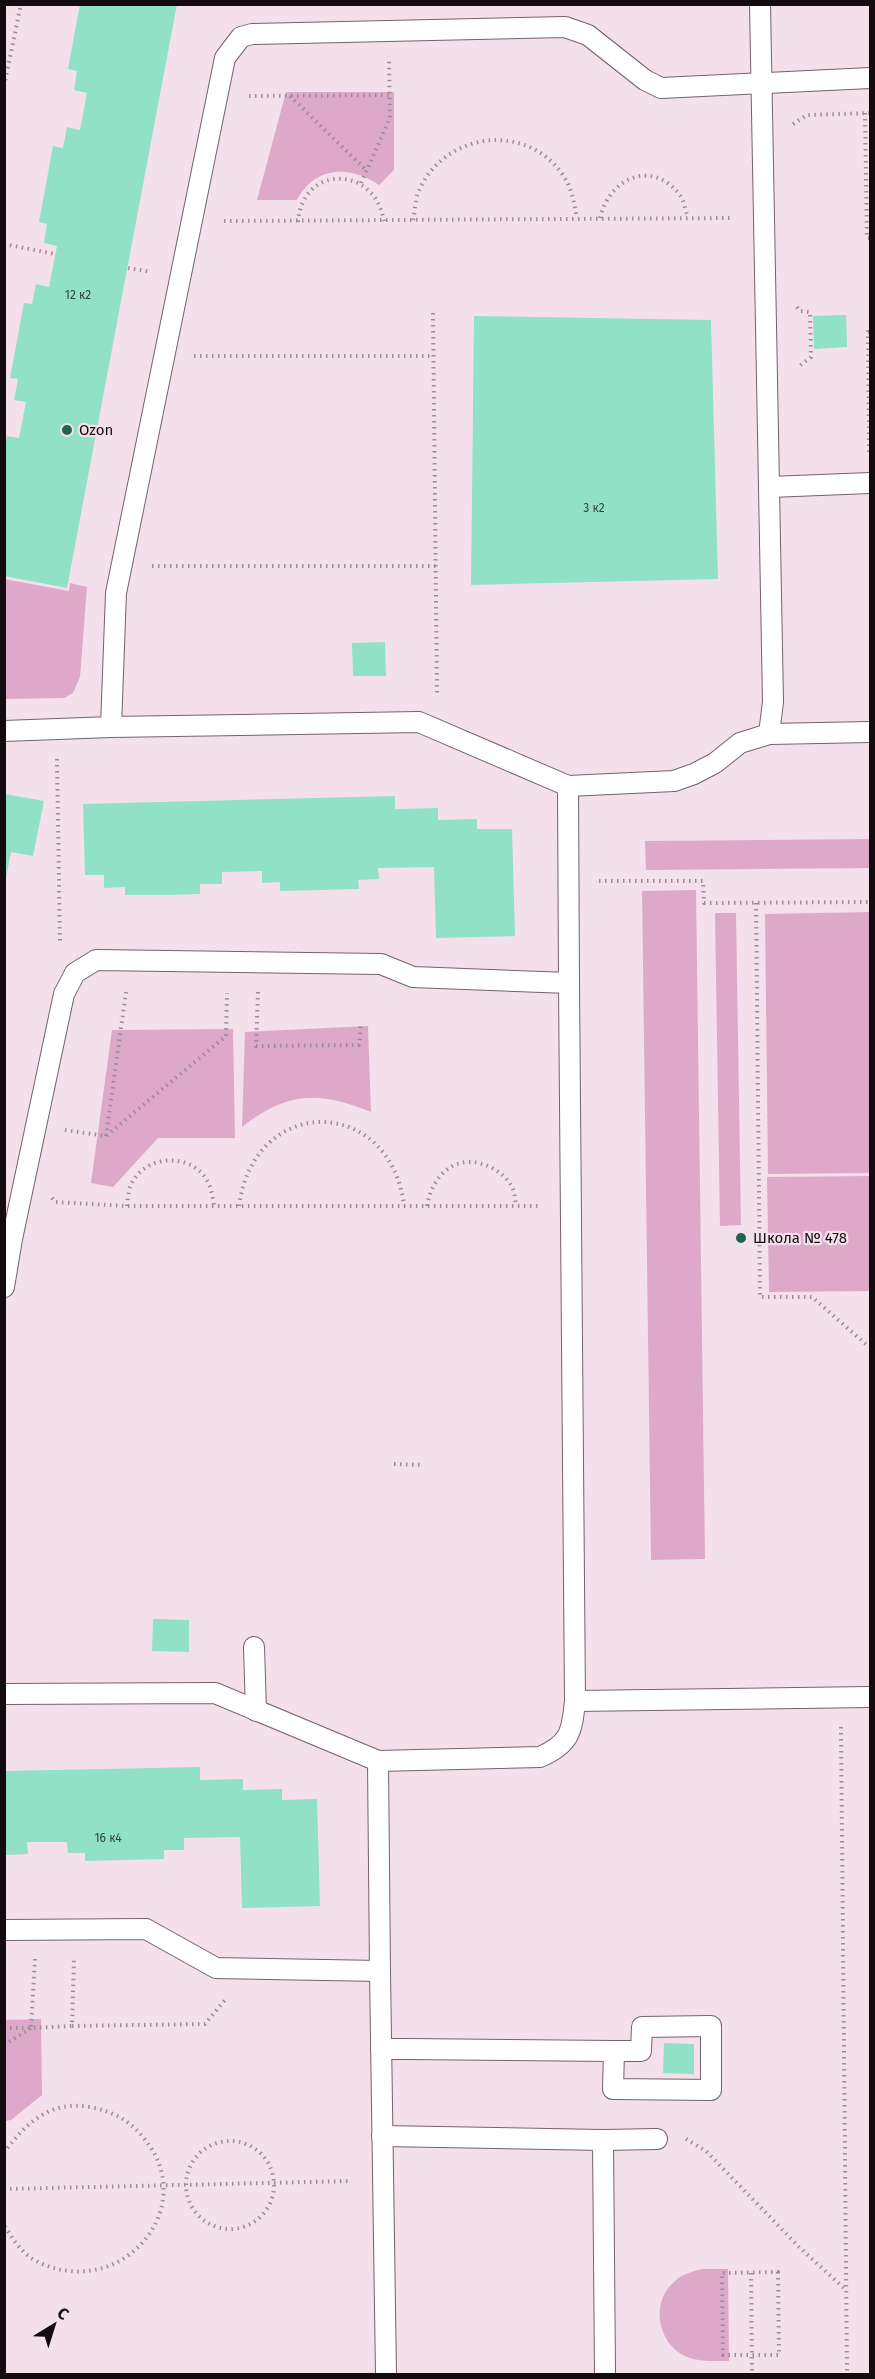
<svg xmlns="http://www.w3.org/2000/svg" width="875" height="2379" viewBox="0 0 875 2379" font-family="'Fira Sans',sans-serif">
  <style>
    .green { fill: #dea9c9 }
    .building { fill: #91e1c7 }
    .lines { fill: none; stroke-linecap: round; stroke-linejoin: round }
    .service-casing { stroke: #73636c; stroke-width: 22 }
    .path { stroke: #9b8d95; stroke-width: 4; stroke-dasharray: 1.5 4.5; stroke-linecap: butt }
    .service { stroke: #fff; stroke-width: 20 }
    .poi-dot { fill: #226351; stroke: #f3e0eb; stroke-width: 2 }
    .labels { text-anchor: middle; stroke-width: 4.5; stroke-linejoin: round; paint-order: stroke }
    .number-label { font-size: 12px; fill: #32413d }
    .poi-label { font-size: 15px; fill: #120c0f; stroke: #f3e0eb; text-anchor: start }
  </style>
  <rect width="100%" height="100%" fill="#f3e0eb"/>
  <g class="green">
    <path d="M286,92H394V170L379,185C350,165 315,166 297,200H257Z"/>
    <path d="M4,579L69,591L70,583L87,587L80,677L73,693L64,698L5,699Z"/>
    <path d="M870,839V868L646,870L645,841Z"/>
    <path d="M696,890L705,1559L651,1560L642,891Z"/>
    <path d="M870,912V1173L768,1174L765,914Z"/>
    <path d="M715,913H736L741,1225L720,1226Z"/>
    <path d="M368,1026L371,1112C319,1091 288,1091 242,1127L245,1032Z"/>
    <path d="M233,1029L235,1138H158L113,1187L91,1183L112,1030Z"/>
    <path d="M870,1176V1291L769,1292L767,1177Z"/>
    <path d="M41,2019L42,2095L11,2120L5,2121V2020Z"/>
    <path d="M702,2269H728L729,2361C715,2361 700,2362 687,2357C658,2345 650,2304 673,2283C681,2274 691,2272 702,2269Z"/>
  </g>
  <g class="building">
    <path d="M80,4H177L67,588L4,576V452L7,436L19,438L26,402L14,400L18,379L10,378L24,303L32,304L36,284L49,287L57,246L44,243L47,224L39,222L53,146L63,148L67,127L80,130L87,93L74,90L77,71L68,69Z"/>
    <path d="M846,315L847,347L814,349L813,316Z"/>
    <path d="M474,316L711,320L718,579L471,585Z"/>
    <path d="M385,642L386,676H353L352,643Z"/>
    <path d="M5,794L44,801L33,856L11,852L6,878Z"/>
    <path d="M395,796V809L438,808V820L477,819V829H512L515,936L436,938L434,867L378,868L379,879L358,880L359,889L322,890L280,891V882L262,883V871L222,872V884H200V894L165,895H125V887L104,888V875H85L83,804Z"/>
    <path d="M153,1619L189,1620V1652L152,1651Z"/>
    <path d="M200,1767V1780L243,1779V1790L282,1789V1800L317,1799L320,1906L242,1908L240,1837L184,1838V1850H164V1859L85,1861V1853H68L67,1842H27L28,1854L5,1855V1771Z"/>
    <path d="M664,2043L694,2044V2074L663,2073Z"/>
  </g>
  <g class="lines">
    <g class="service-casing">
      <g id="service">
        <path d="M760,4L773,702L769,734"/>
        <path d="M770,487L870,483"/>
        <path d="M111,727L419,722L568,786L674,781L694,774L715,763L740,743L769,734L870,732"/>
        <path d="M4,731L111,727L116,593L225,58L241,37L252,34L565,27L588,35L645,80L661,88L870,78"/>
        <path d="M4,1287L12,1239L64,994L75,973L96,960L381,964L413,977L569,983L568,786"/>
        <path d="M254,1647L256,1711"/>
        <path d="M4,1694L215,1693L378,1761L380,1971L216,1968L146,1929L4,1930"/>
        <path d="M575,1701L870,1697"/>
        <path d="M378,1761L540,1757C570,1744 572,1732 575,1701L569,983"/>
        <path d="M380,1971L386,2374"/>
        <path d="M381,2049H406L614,2051H641L642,2027L711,2026V2090L613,2089L614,2051"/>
        <path d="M382,2136L603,2140L605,2374"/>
        <path d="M603,2140L657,2139"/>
      </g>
    </g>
    <g class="path">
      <path d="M4,86L21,4"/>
      <path d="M249,96L390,95"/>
      <path d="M290,96L366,170"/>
      <path d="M865,113L867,238H870"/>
      <path d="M793,124L807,115L870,113"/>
      <path d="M361,183L390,118L389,61"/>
      <path d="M600,218C609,179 651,158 680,195C684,200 685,210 688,217"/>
      <path d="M413,220C415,212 415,201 418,193C442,133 525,120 563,175C572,188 574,203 577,218"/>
      <path d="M224,221L733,218"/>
      <path d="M298,222C302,165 374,164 384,221"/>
      <path d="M4,244L55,254"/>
      <path d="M128,268L151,272"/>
      <path d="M797,307L800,311L810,312L811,357L798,367"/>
      <path d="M433,313L437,696"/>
      <path d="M194,356H434"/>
      <path d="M869,452L868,332H870"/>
      <path d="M152,566H436"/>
      <path d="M57,759L60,944"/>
      <path d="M599,881H703L704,903L870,902"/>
      <path d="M756,903L760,1297H812L868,1346"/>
      <path d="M258,992L256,1046L359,1045L361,1023"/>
      <path d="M65,1130L106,1136L226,1036L227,993"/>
      <path d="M106,1136L126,992"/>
      <path d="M52,1198L55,1202L127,1206H540"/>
      <path d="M127,1206C128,1200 128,1193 130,1187C144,1152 197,1151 210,1187C212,1193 213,1200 214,1206"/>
      <path d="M239,1206C254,1093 391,1095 404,1206"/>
      <path d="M427,1206C433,1172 459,1151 492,1168C500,1172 508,1179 512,1187C515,1193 515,1200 516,1206"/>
      <path d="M394,1464L424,1465"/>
      <path d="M841,1727L847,2374"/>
      <path d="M35,1959L31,2028L72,2026L74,1960"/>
      <path d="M72,2026L205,2024L225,2000"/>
      <path d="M4,2028H30"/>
      <path d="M4,2045L31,2028"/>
      <path d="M686,2139L706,2151L799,2247L846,2290"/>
      <circle cx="230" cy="2185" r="44"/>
      <path d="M4,2153C25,2123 51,2100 90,2107C116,2112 134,2123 149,2145C192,2206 133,2283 63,2270C48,2268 30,2260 20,2248C14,2241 9,2233 4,2225"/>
      <path d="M4,2189L352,2181"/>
      <path d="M778,2272L779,2355H723L722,2273Z"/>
      <path d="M751,2273L752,2374"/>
    </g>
    <use href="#service" class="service"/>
  </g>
  <g class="poi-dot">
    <circle cx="67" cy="430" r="6"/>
    <circle cx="741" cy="1238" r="6"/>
  </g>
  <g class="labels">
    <g class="number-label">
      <text x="78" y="299">12 к2</text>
      <text x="594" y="512">3 к2</text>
      <text x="108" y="1842">16 к4</text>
    </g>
    <g class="poi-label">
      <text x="79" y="435">Ozon</text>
      <text x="753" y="1243">Школа № 478</text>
    </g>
  </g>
  <rect width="875" height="2379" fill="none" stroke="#120c0f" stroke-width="12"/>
  <g transform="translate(54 2325) rotate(38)" stroke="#f3e0eb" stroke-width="4.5" paint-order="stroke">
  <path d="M0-4.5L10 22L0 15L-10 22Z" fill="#120c0f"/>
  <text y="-9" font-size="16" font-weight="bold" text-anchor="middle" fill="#120c0f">С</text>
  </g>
</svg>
